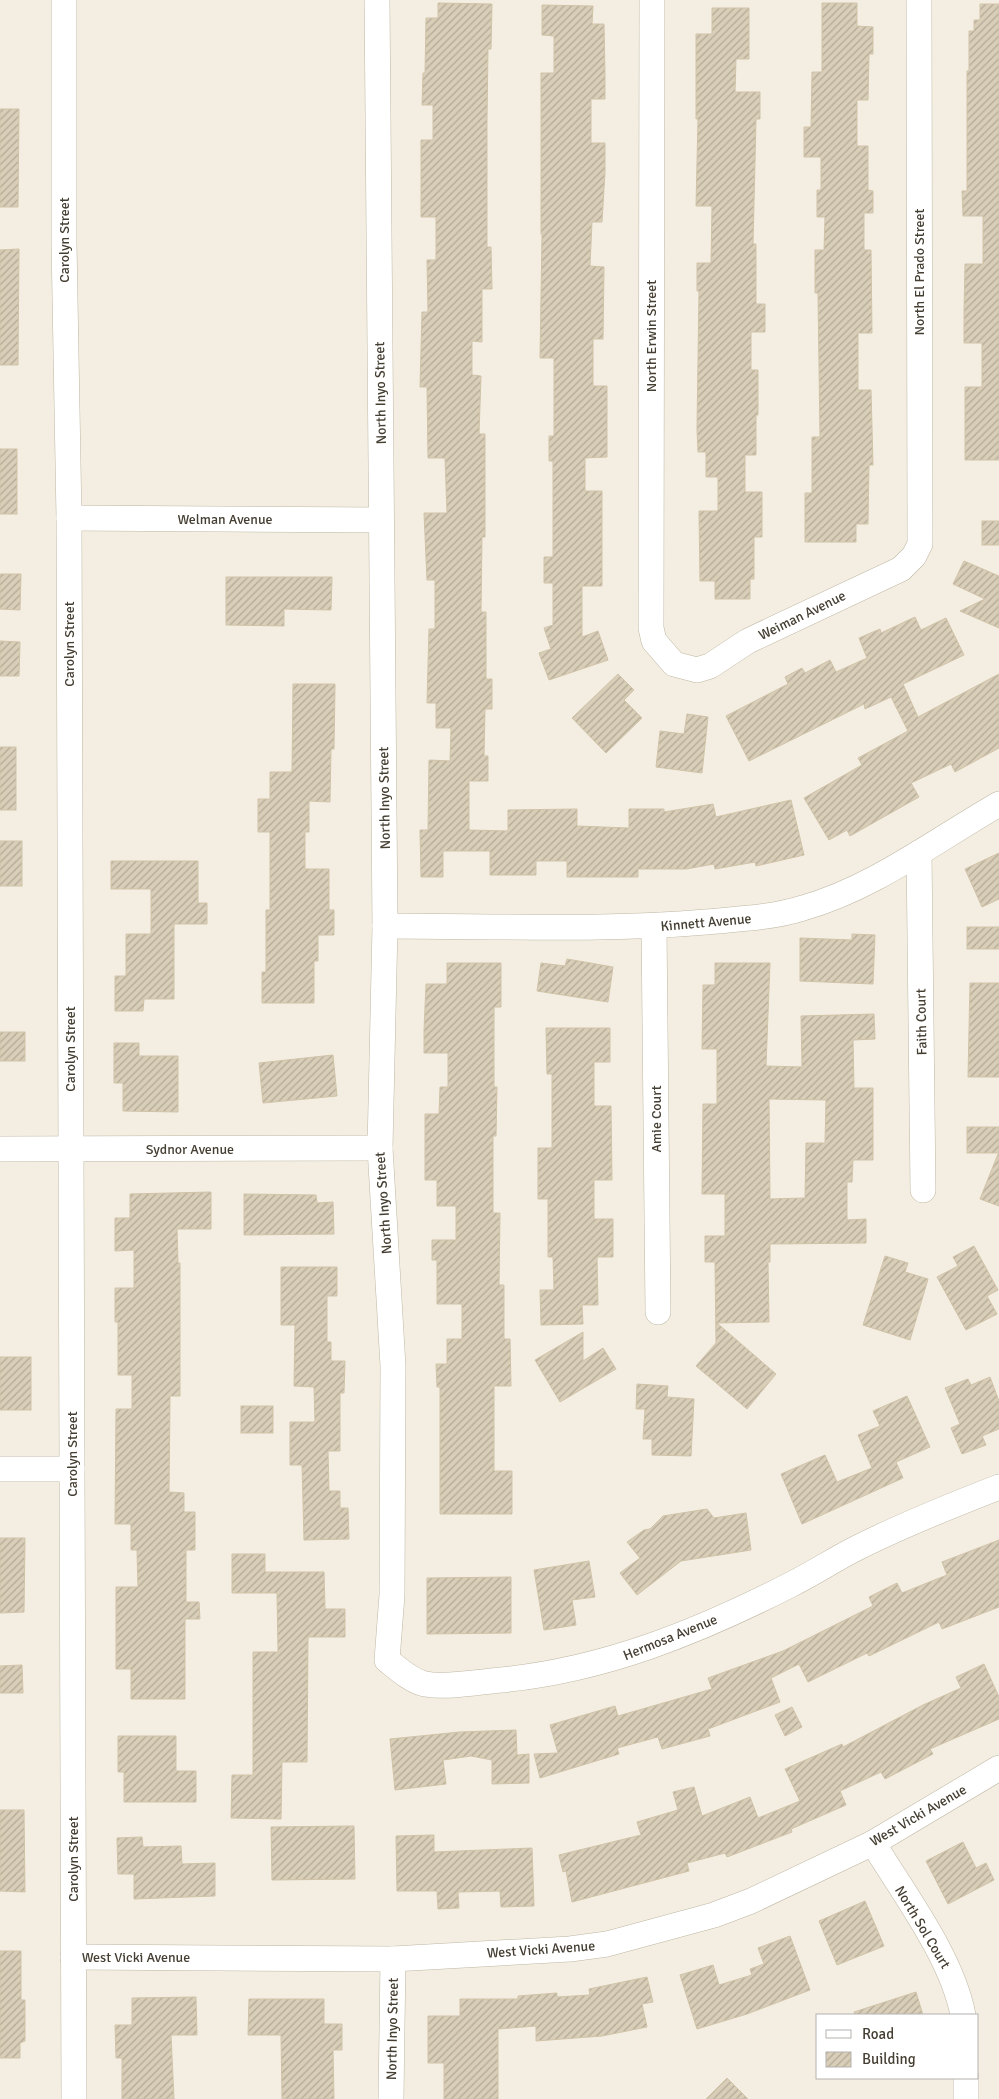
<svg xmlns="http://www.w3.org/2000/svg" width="999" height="2099" viewBox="0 0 999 2099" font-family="Signika,sans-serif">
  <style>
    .building { fill: url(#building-hatch); stroke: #d1c3a8; fill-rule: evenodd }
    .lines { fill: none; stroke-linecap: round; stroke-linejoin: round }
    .street-casing { stroke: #bfb7a4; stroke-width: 26 }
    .street { stroke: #fff; stroke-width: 25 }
    .labels { text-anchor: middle; stroke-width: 4; stroke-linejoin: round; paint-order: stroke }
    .street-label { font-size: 14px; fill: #453e32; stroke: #fff }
  </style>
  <defs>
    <pattern id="building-hatch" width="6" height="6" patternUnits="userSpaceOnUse" patternTransform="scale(1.25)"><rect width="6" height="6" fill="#d9ceb8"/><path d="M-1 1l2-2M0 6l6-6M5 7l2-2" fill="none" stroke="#b2a996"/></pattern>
  </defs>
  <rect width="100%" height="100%" fill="#f3eee1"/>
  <g class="building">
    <path d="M438,3L492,4L491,49H488L487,119V247H491L492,289H482V342L472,341V375L481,376L479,434H485V537H482L481,612H486V679H492V709H485L484,756H488V781H469V830L508,831V810L577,809V826L629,828V809H664V812L713,804L716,817L791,800L804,855L756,866L755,862L715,869L714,864L686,869H638V877H567V861H536V875H490V851H443V877H421L420,830H428L429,760L450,761L451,728H436V703H427L429,629H435V580H427L424,513H447L445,458H428L427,387H420L422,312H428L427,260H436V217H421V140H433V105H422L423,73H425L426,18H438Z"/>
    <path d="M822,3H857V26L873,27V54H869L868,100H857V146H868V190L873,191V213H864V250H871L872,333H858V390H871L873,465H869L868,524H856V542H805V493H812V437H820L818,293H815V250H824L825,217H817V190H821V157H804V127H811L812,72H822Z"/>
    <path d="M980,4H999V460H965V387H982V343H964V313L965,264H983V216H963L962,191H967V71H969V31H974V20H980Z"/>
    <path d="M542,5L593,6L592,24H604L605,74V99H591V143H605V172L602,222H592L590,266L604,267L603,339H593V386H607V457L585,458V491H602V586H582V637L598,631L608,660L549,680L539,653L551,649L544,628L553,625V583H544V557H553V461H549V436H554V358H540L542,234H541V73H554V36L542,35Z"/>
    <path d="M712,8H749V59H736L735,92H760V119H756L753,244H756V304H765V332H751V370H758V415H756V455H745V492H762V537H754V579H750V599H715V581H700L699,511H718V477H706V452H698L697,429L699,291H697V263H711L712,206H696L698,119H696V34H712Z"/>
    <path d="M0,109H19L18,207H0Z"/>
    <path d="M19,249L18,365H0V250Z"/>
    <rect x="0" y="449" width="17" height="65"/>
    <rect x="982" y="521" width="17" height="24"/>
    <path d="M964,561L999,576V628L960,611L985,599L953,584Z"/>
    <path d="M0,574H21L20,610L0,609Z"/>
    <path d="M226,577H332L331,610L284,609V626L226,625Z"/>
    <path d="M915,617L921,630L946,618L964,655L903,684L918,717L999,674V748L955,772L951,764L911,783L919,797L850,836L847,830L829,840L804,798L862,765L858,758L908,731L891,697L865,709L864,704L749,761L726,716L788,684L785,677L802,668L805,673L830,660L836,672L867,658L859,638L880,629L881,633Z"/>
    <path d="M0,641L20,642L19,676H0Z"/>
    <path d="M618,674L634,690L624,700L642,718L606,753L572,718Z"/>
    <path d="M293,684H335L334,749H331L330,802L309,801V832H305V869H329V910H334V935H318V961H314V1003H262V972H266V910H270V832H258V799H270V772H292Z"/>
    <path d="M687,714L708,717L702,773L656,767L660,731L684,734Z"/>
    <rect x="0" y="747" width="16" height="63"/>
    <rect x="0" y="841" width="22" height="45"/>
    <path d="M999,853V899L982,907L965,869Z"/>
    <path d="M111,861H198V903H207V924H174V999H144L143,1011H115V976H126V934H151V889H111Z"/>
    <rect x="967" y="927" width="32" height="22"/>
    <path d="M852,934L875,935L873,984L800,981V938L852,940Z"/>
    <path d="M567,959L613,967L608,1002L537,991L541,963L565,966Z"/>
    <path d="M447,963H501V1007H494V1087H497L496,1136H493V1213H500L499,1285H504V1339H510L511,1386H494V1471H512V1514H440V1387H437L436,1364H447V1339H462V1304H437V1260H432V1240H456V1206H437V1180H425V1114H439L440,1087H448V1053H424V1030L426,984H447Z"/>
    <path d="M715,963H770L766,1066L802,1067L801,1016L874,1014L875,1039L853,1040L854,1088H873V1160H853L852,1182H847V1220L866,1219V1243L770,1244V1262H768L769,1322L717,1323L776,1374L747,1409L696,1366L716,1343L715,1262H705V1236H725V1194H702L703,1104H717V1049H702L703,985H715ZM769,1099L826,1100L825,1143H806L805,1198L770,1199Z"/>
    <path d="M970,983H999V1077H968Z"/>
    <path d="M546,1028H610V1062H594V1106H611L612,1180H594V1219H613V1257H597L598,1305H582L583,1324L541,1325L540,1290H554L553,1257H548V1199H538V1148H552V1074H547Z"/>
    <rect x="0" y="1032" width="25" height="29"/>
    <path d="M114,1043H139V1056H178V1112L123,1111V1083H114Z"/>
    <path d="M333,1055L337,1096L263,1103L259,1063Z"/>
    <rect x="967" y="1127" width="32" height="26"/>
    <path d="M998,1154H999V1206L980,1199Z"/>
    <path d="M211,1192V1229H177L178,1263H180V1396H170L169,1492L184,1493V1512H195V1550H186V1602H199L200,1619H185V1699H131V1669H116V1587H138L137,1550H131V1524H115L116,1409H132V1375H118V1322H115V1288H134V1250L115,1251V1218H130V1194Z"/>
    <path d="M244,1194L316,1195L317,1203L333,1202L334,1234L244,1235Z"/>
    <path d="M974,1246L998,1290L987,1296L997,1314L966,1330L937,1277L958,1266L953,1257Z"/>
    <path d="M885,1256L908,1263L905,1272L928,1279L910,1340L863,1325Z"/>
    <path d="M281,1267H337V1296H327V1342H331V1361H345L344,1393H340V1451H328L329,1491H340V1508H348L349,1539L304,1540L302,1465H290V1422H315L314,1387L294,1386L295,1325H281Z"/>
    <path d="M583,1332V1361L603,1348L616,1369L560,1402L535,1360Z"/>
    <rect x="0" y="1357" width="31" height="53"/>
    <path d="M990,1377L999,1401V1429L982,1436L986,1445L962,1454L951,1428L960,1424L945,1388L968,1379L971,1385Z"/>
    <path d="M637,1384L668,1386L667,1397L694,1399L691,1456L652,1455V1439H643L645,1409H636Z"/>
    <path d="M907,1396L930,1447L896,1462L903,1478L802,1524L781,1474L825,1455L837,1482L872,1468L858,1435L880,1426L873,1411Z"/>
    <rect x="241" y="1406" width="32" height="27"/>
    <path d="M707,1509L714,1518L746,1513L751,1550L681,1561L637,1595L620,1573L640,1558L627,1542L644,1530L650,1529L663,1516Z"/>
    <path d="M0,1538H25L24,1612L0,1613Z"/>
    <path d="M999,1540V1607L942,1629L939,1622L869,1656L867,1653L808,1682L799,1664L771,1678L780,1702L708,1729L710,1736L662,1749L658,1737L617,1748L619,1754L540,1778L534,1754L558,1753L550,1725L615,1706L618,1716L712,1689L708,1678L783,1651L873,1606L869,1597L897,1583L902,1593L947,1575L942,1562Z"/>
    <path d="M232,1554H265V1572H324L325,1609H345V1637H308L307,1762H282L281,1819L231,1818L232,1775H253V1652H278L277,1593H232Z"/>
    <path d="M589,1561L595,1597L572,1600L576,1625L544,1630L534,1570Z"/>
    <path d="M511,1577V1633L427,1634V1578Z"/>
    <path d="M984,1664L999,1697V1719L930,1749L933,1754L885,1779L881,1772L840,1791L846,1805L791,1829L792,1832L727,1857L725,1853L687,1863L689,1871L572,1902L566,1871L563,1872L559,1855L641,1835L637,1822L678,1810L673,1792L694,1787L702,1816L750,1797L758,1818L800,1801L785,1769L842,1744L843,1747L923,1705L961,1688L956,1677Z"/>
    <path d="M22,1665L23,1693H0V1666Z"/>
    <path d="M792,1707L802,1727L785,1736L775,1715Z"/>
    <path d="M516,1730L517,1755L529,1754V1783L492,1784V1760L471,1756L443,1760L446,1784L395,1790L390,1739L460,1732Z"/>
    <path d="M118,1736H176V1771H196V1802H124V1772H118Z"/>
    <path d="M0,1810H24L25,1892L0,1891Z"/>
    <path d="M354,1826L355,1879L272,1880L271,1827Z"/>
    <path d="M434,1835V1852L532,1848L534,1906L501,1907L500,1891L458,1892L459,1908L438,1909L437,1891H397L396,1836Z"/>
    <path d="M142,1837L143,1847L181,1846L182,1864L215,1863V1896L134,1899V1874H118L117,1838Z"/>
    <path d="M963,1842L976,1868L986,1863L994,1880L948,1904L926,1861Z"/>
    <path d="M865,1901L884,1946L837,1965L819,1921Z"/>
    <path d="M790,1936L810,1990L747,2014L697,2029L680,1975L713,1965L719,1985L752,1975L750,1969L764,1964L758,1948Z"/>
    <path d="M0,1951H21V2000H25V2041L20,2043V2058H0Z"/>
    <path d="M647,1977L653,2002L642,2004L647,2027L602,2036L536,2041V2026L498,2029V2099H444V2063H428V2016H460V1999H518V1996L557,1993V1997L590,1995L589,1989Z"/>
    <path d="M916,1992L923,2015H855L854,2012Z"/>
    <path d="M196,1997L197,2035H171L174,2099H122V2058H116L115,2025H132V1998Z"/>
    <path d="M249,1999H324V2024H342V2050H333L334,2099H282L281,2035H248Z"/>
    <path d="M727,2078L748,2099H706Z"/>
  </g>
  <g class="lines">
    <g class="street-casing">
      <g id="street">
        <path d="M64,0V243L69,518L74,2099"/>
        <path d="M377,0L385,926L380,1148L393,1366L392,1595L387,1660C397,1668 411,1681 425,1684C447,1688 479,1682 501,1680C604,1670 698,1632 790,1585C812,1574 832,1561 853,1550C900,1526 950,1506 999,1487"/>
        <path d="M652,0L651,628L654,641L674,664L697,670L710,666L748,641L901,569L914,556L920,544L919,0"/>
        <path d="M69,518L381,520"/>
        <path d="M919,853L923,1190"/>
        <path d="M385,926C492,926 600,931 706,922C738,919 771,918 803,908C874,888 936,840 999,804"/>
        <path d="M654,926L658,1312"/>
        <path d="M0,1149L380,1148"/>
        <path d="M0,1469H72"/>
        <path d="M873,1843C904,1894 952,1957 963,2015"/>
        <path d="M73,1957L393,1959L570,1949L607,1944L714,1915L751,1901L873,1843L999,1768"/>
        <path d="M966,2078V2099"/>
        <path d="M391,2099L393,1959"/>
      </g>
    </g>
    <use href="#street" class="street"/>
  </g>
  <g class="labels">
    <g class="street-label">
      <text transform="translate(64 240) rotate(-90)" y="5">Carolyn Street</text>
      <text transform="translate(919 272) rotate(-90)" y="5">North El Prado Street</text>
      <text transform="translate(651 336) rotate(-90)" y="5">North Erwin Street</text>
      <text transform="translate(380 393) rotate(-91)" y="5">North Inyo Street</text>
      <text x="225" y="524">Welman Avenue</text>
      <text transform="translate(802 615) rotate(-26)" y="5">Weiman Avenue</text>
      <text transform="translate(69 644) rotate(-90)" y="5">Carolyn Street</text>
      <text transform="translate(384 798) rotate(-91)" y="5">North Inyo Street</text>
      <text transform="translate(706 922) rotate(-5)" y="5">Kinnett Avenue</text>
      <text transform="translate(921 1022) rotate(-91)" y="5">Faith Court</text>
      <text transform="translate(70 1049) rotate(-90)" y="5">Carolyn Street</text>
      <text transform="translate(656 1119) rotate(-90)" y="5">Amie Court</text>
      <text x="190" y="1154">Sydnor Avenue</text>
      <text transform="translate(383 1203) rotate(-94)" y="5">North Inyo Street</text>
      <text transform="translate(72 1454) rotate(-90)" y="5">Carolyn Street</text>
      <text transform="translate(670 1637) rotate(-22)" y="5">Hermosa Avenue</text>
      <text transform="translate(918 1815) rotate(-30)" y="5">West Vicki Avenue</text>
      <text transform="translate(73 1859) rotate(-90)" y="5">Carolyn Street</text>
      <text transform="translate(923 1927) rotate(59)" y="5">North Sol Court</text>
      <text transform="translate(541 1949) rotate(-4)" y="5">West Vicki Avenue</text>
      <text x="136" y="1962">West Vicki Avenue</text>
      <text transform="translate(392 2029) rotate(-89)" y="5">North Inyo Street</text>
    </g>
  </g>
  <rect x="816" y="2014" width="162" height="65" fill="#ffffff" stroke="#b5b2ad"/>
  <rect x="826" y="2030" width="25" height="8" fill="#ffffff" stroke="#b5b2ad"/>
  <text x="862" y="2039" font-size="15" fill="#453e32">Road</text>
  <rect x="826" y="2052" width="25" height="15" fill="url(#building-hatch)" stroke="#b5b2ad"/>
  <text x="862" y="2064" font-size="15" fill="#453e32">Building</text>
</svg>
